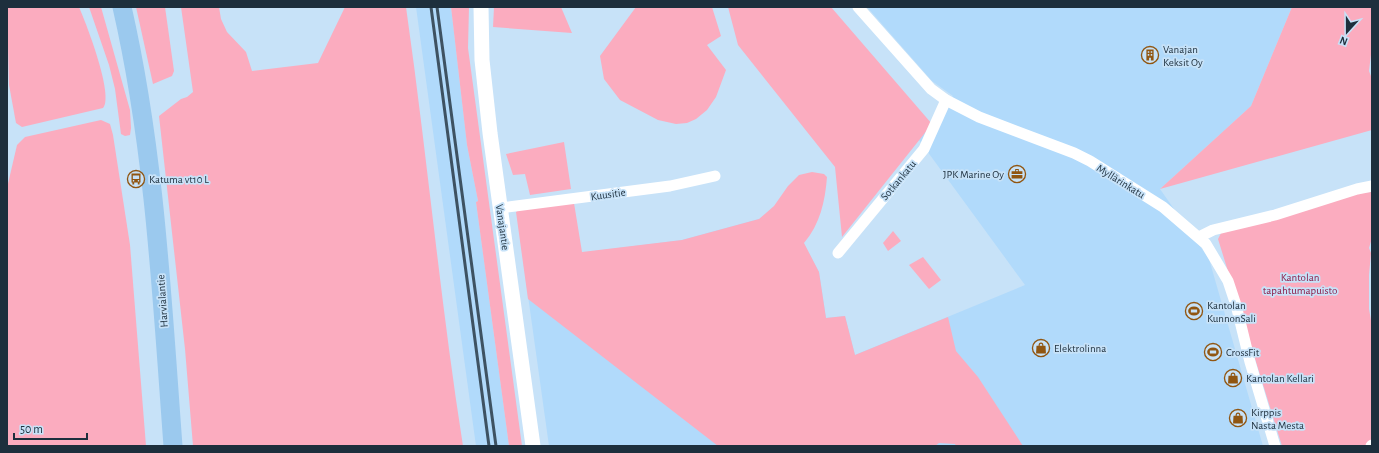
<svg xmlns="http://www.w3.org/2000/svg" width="1379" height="453" viewBox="0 0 1379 453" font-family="'Alegreya Sans',sans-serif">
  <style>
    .built { fill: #b1dafb }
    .green { fill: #fbacbf }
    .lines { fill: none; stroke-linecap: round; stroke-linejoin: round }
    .street { stroke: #fff; stroke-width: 11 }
    .secondary { stroke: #fff; stroke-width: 15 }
    .highway { stroke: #9bc9ee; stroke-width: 19 }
    .rail { stroke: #3e5262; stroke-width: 3 }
    .labels { text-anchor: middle; stroke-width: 3.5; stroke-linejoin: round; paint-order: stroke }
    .poi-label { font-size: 11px; fill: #1d2f3d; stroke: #c7e2f8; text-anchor: start }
    .street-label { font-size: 11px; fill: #1d2f3d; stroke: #c7e2f8 }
    .park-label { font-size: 11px; fill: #8b1a46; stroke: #c7e2f8 }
  </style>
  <rect width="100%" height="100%" fill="#c7e2f8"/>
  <g class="built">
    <path d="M416,7H451L467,145L478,201L476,202L509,446H476Z"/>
    <path d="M867,7H1292L1251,106L1160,189L1209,259L1263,446H549L523,260L682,240L759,219L795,227L819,272L826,318L845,316L855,355L1025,285L919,140L953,96L932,81Z"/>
  </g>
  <g class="green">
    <path d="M7,7H79C86,23 114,95 103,108L22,127L16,123L9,85Z"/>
    <path d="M89,7H101L130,110L131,128L130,135L125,136L121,134L115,89L109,65Z"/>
    <path d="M136,7H165L174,71L172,76L153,84Z"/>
    <path d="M181,7H219L221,19L227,32L246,52L252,71L318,63L345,7H406C427,153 440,300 463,446H193L185,349L159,116L181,99L187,97L193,92Z"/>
    <path d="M451,7H469L468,48L522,446H509L476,202L478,201L467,145Z"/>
    <path d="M494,7H561L572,33L493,27Z"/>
    <path d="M636,7H712L721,36L707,45L726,70L716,97L707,110L696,119L687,123L676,124L658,120L620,100L604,79L600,56Z"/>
    <path d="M728,7H831L932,124L842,237L835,167L738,45Z"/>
    <path d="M1292,7H1372V46L1369,71L1372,79V130L1160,189L1251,106Z"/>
    <path d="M101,120L110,124L113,135L130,245L146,446H7V188L17,145L25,137Z"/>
    <path d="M564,142L571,189L530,195L525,174L513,175L506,154Z"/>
    <path d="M812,172L824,174L827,177C825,202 820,224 804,243L819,272L826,318L845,316L855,355L948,317L956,351L978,377L1023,446H956L955,444L939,443L935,446H718L528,299L516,212L519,209L574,203L582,252L682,240L759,219L774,206L788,186L799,175Z"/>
    <path d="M1371,192L1372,238L1369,248L1371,253L1369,275V309L1372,326V446H1282L1218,239L1221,233L1344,194Z"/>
    <path d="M893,231L901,241L888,251L883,243Z"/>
    <path d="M923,257L941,280L929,289L909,265Z"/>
  </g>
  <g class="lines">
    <g class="street">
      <path d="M858,7L931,89L946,100L979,117L1074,153L1090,161L1163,207L1206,244L1228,281L1236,305L1250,362L1275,446"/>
      <path d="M500,208L670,186L715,176"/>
      <path d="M1199,237L1213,230L1275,215L1357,189L1372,186"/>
      <path d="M838,253L924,149L946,100"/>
      <path d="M1371,446L1372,445"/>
    </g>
    <path class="secondary" d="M481,7L482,60L490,133L533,446"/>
    <path class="highway" d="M122,7C155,151 162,299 173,446"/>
    <g class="rail">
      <path d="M431,7L489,446"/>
      <path d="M437,7L496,446"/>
    </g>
  </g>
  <defs>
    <g id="building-ring" transform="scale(0.9)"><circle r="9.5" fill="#c7e2f8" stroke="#905612" stroke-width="1.5"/><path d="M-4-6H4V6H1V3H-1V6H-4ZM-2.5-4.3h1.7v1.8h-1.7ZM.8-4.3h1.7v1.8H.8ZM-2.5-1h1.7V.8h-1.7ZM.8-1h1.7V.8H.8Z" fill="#905612"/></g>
    <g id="office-ring" transform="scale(0.9)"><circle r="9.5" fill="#c7e2f8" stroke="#905612" stroke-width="1.5"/><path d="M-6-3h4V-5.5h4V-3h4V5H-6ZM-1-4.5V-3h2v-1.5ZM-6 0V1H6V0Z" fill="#905612"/></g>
    <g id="bus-ring" transform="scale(0.9)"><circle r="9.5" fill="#c7e2f8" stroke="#905612" stroke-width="1.5"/><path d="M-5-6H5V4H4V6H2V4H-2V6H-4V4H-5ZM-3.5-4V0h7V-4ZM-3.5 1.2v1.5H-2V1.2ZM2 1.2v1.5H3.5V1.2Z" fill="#905612"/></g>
    <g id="stadium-ring" transform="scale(0.9)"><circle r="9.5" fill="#c7e2f8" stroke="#905612" stroke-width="1.5"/><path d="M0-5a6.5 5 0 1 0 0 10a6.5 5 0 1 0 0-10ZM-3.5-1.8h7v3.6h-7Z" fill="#905612"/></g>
    <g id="shop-ring" transform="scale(0.9)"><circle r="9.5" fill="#c7e2f8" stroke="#905612" stroke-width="1.5"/><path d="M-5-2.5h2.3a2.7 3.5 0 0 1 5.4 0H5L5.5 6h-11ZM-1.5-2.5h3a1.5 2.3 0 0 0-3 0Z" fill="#905612"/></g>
  </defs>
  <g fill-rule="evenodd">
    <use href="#building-ring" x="1150" y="55"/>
    <use href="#office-ring" x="1017" y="174"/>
    <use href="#bus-ring" x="136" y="179"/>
    <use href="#stadium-ring" x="1194" y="311"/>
    <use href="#shop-ring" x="1041" y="348"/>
    <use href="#stadium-ring" x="1213" y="352"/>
    <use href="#shop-ring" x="1233" y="378"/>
    <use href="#shop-ring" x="1238" y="418"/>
  </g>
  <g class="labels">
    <g class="poi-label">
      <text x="1163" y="53">Vanajan<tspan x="1163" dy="13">Keksit Oy</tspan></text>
      <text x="1004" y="178" text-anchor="end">JPK Marine Oy</text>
      <text x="149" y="183">Katuma vt10 L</text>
      <text x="1207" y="309">Kantolan<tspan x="1207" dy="13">KunnonSali</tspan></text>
      <text x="1054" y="352">Elektrolinna</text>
      <text x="1226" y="356">CrossFit</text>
      <text x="1246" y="382">Kantolan Kellari</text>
      <text x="1251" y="416">Kirppis<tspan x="1251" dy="13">Nasta Mesta</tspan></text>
    </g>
    <g class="street-label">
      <text transform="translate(898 180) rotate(-50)" y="4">Sotkankatu</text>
      <text transform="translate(1121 181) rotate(32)" y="4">Myllärinkatu</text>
      <text transform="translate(608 194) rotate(-8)" y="4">Kuusitie</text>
      <text transform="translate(503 227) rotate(82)" y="4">Vanajantie</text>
      <text transform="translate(162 301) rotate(-94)" y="4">Harvialantie</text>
    </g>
    <g class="park-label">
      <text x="1300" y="281">Kantolan<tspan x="1300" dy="13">tapahtumapuisto</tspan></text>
    </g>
  </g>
  <rect width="1379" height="453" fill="none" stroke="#1d2f3d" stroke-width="16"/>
  <g transform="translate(1347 32) rotate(201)" stroke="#c7e2f8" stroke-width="3" paint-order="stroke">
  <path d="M0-3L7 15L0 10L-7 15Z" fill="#1d2f3d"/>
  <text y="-6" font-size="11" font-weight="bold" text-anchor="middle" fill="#1d2f3d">N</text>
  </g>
  <path d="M14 433v6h73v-6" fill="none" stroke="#1d2f3d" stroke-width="2"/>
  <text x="20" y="433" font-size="12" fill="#1d2f3d" stroke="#c7e2f8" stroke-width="3" paint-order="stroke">50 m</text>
</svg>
